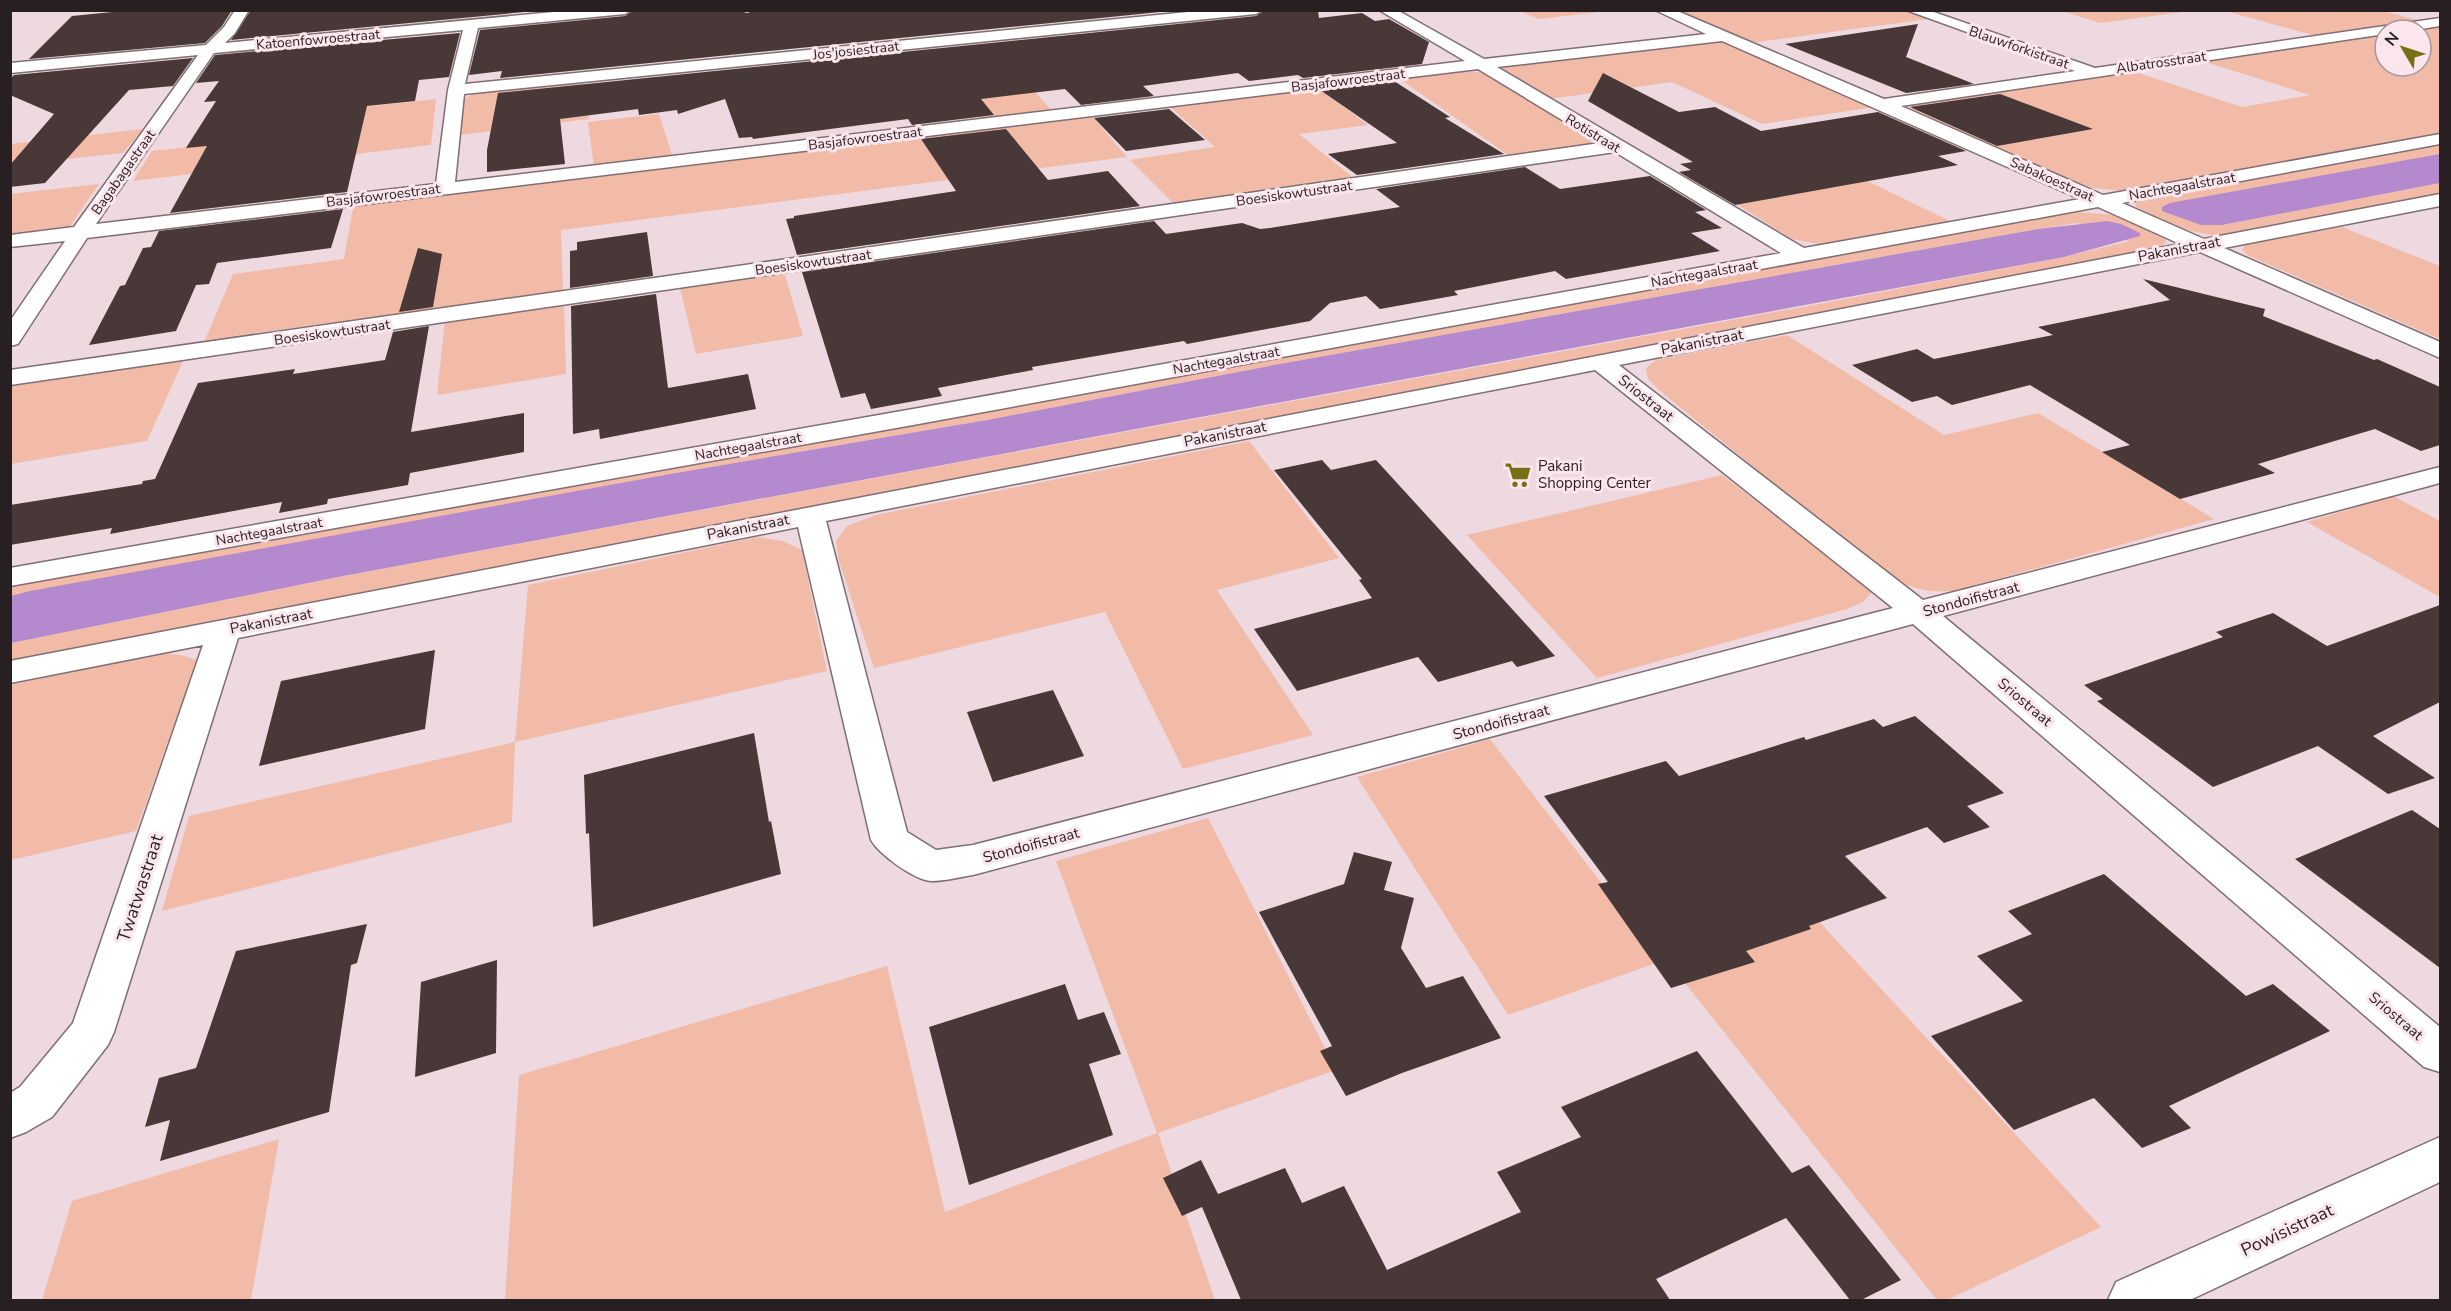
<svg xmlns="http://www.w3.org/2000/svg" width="2451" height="1311" viewBox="0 0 2451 1311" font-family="'Nunito Sans',sans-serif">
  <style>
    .green { fill: #f1bba8 }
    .water { fill: #b489cd }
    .building { fill: #493838 }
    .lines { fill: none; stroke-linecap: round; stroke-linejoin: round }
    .street-casing { stroke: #7f6e73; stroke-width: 3 }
    .secondary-casing { stroke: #7f6e73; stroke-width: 3 }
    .street { fill: #fff; fill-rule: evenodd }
    .secondary { fill: #fff; fill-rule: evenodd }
    .labels { text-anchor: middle; stroke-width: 6; stroke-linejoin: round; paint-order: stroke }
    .far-street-label { font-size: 14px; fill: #271f22; stroke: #fae6ec }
    .street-label { font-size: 15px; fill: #271f22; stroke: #fae6ec }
    .poi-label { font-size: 15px; fill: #271f22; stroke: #fae6ec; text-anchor: start }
    .near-street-label { font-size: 18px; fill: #271f22; stroke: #fae6ec }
  </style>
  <rect width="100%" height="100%" fill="#edd9df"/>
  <g class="green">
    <path d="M1902,10L1928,19L1750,43L1676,11Z"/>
    <path d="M1520,11V10L1608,11L1539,19Z"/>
    <path d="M2062,11H2190L2100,23Z"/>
    <path d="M2225,11H2382L2427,22L2320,37Z"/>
    <path d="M2440,25V134L2125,191L2093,188L2073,182L1918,114L1912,109V104L2126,69L2242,107L2310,95L2199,60L2385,33V66H2421V30H2406Z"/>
    <path d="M1707,40L1730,44L1875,107L1762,124L1672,82L1549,99L1499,67L1505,65Z"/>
    <path d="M1454,70L1489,73L1593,138L1591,143L1580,146L1508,155L1397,77Z"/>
    <path d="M1020,75L1053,112L982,120L953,83Z"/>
    <path d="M580,79L589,119L459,135L464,99L473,94Z"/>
    <path d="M1316,87L1368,125L1299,134L1355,179L1174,204L1130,160L1215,147L1168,105Z"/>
    <path d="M436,99L431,145L133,181L152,151L305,134L311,113Z"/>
    <path d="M659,114L673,158L594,167L588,122Z"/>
    <path d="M1090,114L1127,157L561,230L563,291L205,340L233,274L344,259L354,202Z"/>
    <path d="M143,129L123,153L11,165L10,144Z"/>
    <path d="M2440,142V154L2222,225L2440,183V194L2225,236C2193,235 2164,222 2136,207L2135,202L2141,197Z"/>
    <path d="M1861,178L1954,223L1824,245L1792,239L1733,202Z"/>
    <path d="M99,184L71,225L63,230L11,241L10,194Z"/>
    <path d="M2076,212L2117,215L2163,235L2166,242L2159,248L11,661V643L338,577L1824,303L2064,257L2129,241L2078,223L2038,229L1274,365L987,420L670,474L11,596V584Z"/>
    <path d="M2342,227L2440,266V339L2249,256L2242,250L2245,245L2255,242Z"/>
    <path d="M784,272L803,336L696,354L680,288Z"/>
    <path d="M564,303L566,374L437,395L445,321Z"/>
    <path d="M1787,335L1944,435L2038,413L2214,519L1954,591C1930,593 1914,589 1892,579L1660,391L1648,379L1646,368L1656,360Z"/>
    <path d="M185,357L147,441L11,464V385L19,381Z"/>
    <path d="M1249,441L1339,558L1217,590L1313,735L1183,769L1105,612L874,668L839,561L836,541L847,526L876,515Z"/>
    <path d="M1722,475L1873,591L1863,602L1847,609L1597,678L1467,535Z"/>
    <path d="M2393,496L2440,521V597L2307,522Z"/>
    <path d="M758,537L783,541L802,550L827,671L515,742L512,822L162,911L189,816L515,742L528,585Z"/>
    <path d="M161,653L181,655L197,660L136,831L11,860L10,685Z"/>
    <path d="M1490,739L1662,961L1508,1015L1357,777Z"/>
    <path d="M1208,818L1336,1070L1158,1133L1215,1300H505L519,1075L887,966L945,1212L1157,1133L1056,861Z"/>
    <path d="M1814,916L2101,1227L1947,1300H1937L1673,968Z"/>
    <path d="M279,1139L251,1300H42L72,1201Z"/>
  </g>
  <g class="water">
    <path d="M2440,154V183L2222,225H2201L2162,211V207L2170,203Z"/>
    <path d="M2107,221L2121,224L2140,233V236L2064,257L338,577L11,643V596L30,591L670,474L987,420L1274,365L2038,229Z"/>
  </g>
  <g class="building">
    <path d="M133,10H232L222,26L205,43L29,59L72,16Z"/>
    <path d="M251,10H546L231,40Z"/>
    <path d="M634,10H736L747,13L757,10H1180L500,78L502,71L469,75L480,30L625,16Z"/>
    <path d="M1265,10H1318L1319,18L1362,13L1375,21L1389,19L1429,42L1422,64L1303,78L1298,75L1249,81L1238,73L1143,86L1154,96L1081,105L1065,89L981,99L994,115L912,125L908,119L753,139L752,137L739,138L725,99L678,114L677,110L639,115L638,109L560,119L565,164L487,172V150L498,93L1256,16Z"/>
    <path d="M1918,24L1906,57L1974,84L1906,93L1785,44Z"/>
    <path d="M460,33L449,77L419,80L415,101L367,106L347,192L170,213L207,146L186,148L216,101L204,102L219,81L196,83L215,55Z"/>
    <path d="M193,58L173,86L129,90L45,183L10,187V165L54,114L10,95V79L14,75Z"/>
    <path d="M1603,73L1679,112L1715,107L1761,131L1878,112L1966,151L1938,156L1958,165L1735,205L1679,172L1691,170L1680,164L1693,162L1588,101Z"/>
    <path d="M1394,81L1450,117L1445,118L1504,154L1357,175L1328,154L1397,143L1320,90Z"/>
    <path d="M2000,94L2093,129L1997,146L1910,107Z"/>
    <path d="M1169,109L1205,140L1126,151L1094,118Z"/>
    <path d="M1006,129L1048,180L1108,171L1140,206L797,255L786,219L794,218V216L956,191L921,139Z"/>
    <path d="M1525,167L1560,189L1650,176L1706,210L1695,212L1722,228L1691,233L1720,251L1566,279L1555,271L1454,291L1458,295L1380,309L1366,296L1330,303L1310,321L1187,344L1184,341L1032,367L1033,370L938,388L942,396L871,409L865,393L841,398L802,272L1154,221L1166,234L1242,223L1260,229L1270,228L1400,207L1376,189Z"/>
    <path d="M343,209L331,248L217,263L209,284L196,285L176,331L89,345L120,286L125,285L143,248L151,247L159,231Z"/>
    <path d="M647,232L653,276L570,288V251L577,250V242Z"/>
    <path d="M418,248L442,254L433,307L399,312Z"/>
    <path d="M2143,279L2265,309L2263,316L2374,360L2377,359L2440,387V445L2421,451L2375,429L2258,464L2275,473L2180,499L2102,452L2130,445L2030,385L1952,405L1937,396L1912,402L1852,365L1917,349L1934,359L2053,335L2038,327L2170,300Z"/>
    <path d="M656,294L668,388L748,374L756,409L600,439L599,429L573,434L571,306Z"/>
    <path d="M429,326L411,432L524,413V452L410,473L408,485L328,499L327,504L279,513L282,502L110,534L112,528L10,545V505L142,484L143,481L155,479L198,383L295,369L293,374L385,360L393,332Z"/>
    <path d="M1322,460L1331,470L1376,460L1555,656L1517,667L1512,661L1438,682L1418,657L1297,691L1254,629L1372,598L1359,580L1362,579L1274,470Z"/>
    <path d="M2440,605V702L2373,736L2435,778L2388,794L2318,746L2213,787L2097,701L2103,699L2084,685L2223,637L2216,632L2273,613L2327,646Z"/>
    <path d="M435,650L425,729L259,766L281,681Z"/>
    <path d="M1053,690L1084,756L993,782L967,712Z"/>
    <path d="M1915,716L2004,793L1967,806L1990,827L1944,843L1927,827L1845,856L1887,898L1809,926L1811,929L1746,951L1755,962L1671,988L1598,884L1608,882L1544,796L1666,761L1679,776L1804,737L1806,740L1874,719L1883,727Z"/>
    <path d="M754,733L769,822L771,821L781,874L593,927L589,833L586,834L584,775Z"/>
    <path d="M2412,810L2440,829V968L2295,859Z"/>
    <path d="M1354,852L1392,862L1384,890L1414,898L1401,948L1426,988L1463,976L1501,1038L1402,1073L1346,1096L1320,1051L1332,1046L1259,912L1344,884Z"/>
    <path d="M2104,874L2246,996L2273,984L2330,1031L2169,1106L2191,1128L2142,1148L2094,1098L2014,1130L1931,1036L2023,1001L1977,956L2032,934L2008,911Z"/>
    <path d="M367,924L357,963L351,965L329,1112L160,1161L170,1120L145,1127L159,1078L196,1068L236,951Z"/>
    <path d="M497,960L496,1053L415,1077L421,982Z"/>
    <path d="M1065,984L1078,1020L1104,1012L1121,1054L1089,1064L1113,1135L969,1185L929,1027Z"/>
    <path d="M1697,1051L1792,1173L1809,1165L1901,1280L1861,1300H1850L1786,1218L1656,1279L1670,1300H1241L1202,1207L1182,1216L1163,1178L1201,1160L1218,1194L1285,1168L1302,1203L1344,1186L1387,1270L1521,1212L1497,1172L1581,1137L1561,1107Z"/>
  </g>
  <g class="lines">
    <g class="street-casing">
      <path id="street" d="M235,10H249L235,33L225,43L575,10H632L625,14L478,28L465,84L1208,10H1263L1256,14L464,94L455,182L1465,61L1379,10H1397L1484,59L1706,34L1655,10H1675L1884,99L2075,71L1906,10H1928L2095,68L2440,18V26L2415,30H2385V34L1901,106L2103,195L2440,134V144L2122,203L2204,239L2440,194V206L2224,248L2440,342V358L2200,252L1619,365L1923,600L2440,467V483L1943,616L2440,1027V1072L2424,1067L1913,624L973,875C960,877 945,881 931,881C914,880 879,854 871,840L798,527L238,638L114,1032L108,1045L52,1117L26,1132L10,1138V1093L20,1087L73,1023L203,645L10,683V661L2180,244L2098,207L913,425L10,586V568L913,409L1781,253L1615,152L10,385V370L1600,143L1478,69L87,238L18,344L10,346V321L65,241L10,247V235L74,227L198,55L10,73V63L206,45L224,27ZM463,30L448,90L436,184L96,224L214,53ZM1722,41L2080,199L1804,248L1497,67ZM1595,370L1893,608L973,845L936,850L907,832L826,521Z"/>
    </g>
    <g class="secondary-casing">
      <path id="secondary" d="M2440,1137V1182L2190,1300H2108L2116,1282Z"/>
    </g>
    <use href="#street" class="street"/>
    <use href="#secondary" class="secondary"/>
  </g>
  <defs>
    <g id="supermarket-bare" transform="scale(2.07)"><path d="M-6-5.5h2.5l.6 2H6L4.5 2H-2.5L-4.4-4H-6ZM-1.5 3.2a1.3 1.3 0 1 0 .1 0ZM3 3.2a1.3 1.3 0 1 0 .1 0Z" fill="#747215" stroke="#fae6ec" stroke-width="2.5" paint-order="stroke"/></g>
  </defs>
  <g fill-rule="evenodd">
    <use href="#supermarket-bare" x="1518" y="475"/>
  </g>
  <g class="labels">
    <g class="far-street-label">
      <text transform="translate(318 39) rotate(-5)" y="5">Katoenfowroestraat</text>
      <text transform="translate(2019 47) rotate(19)" y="5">Blauwforkistraat</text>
      <text transform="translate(856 50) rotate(-6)" y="5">Jos'josiestraat</text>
      <text transform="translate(2161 62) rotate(-8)" y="5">Albatrosstraat</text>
      <text transform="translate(1348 80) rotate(-7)" y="5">Basjafowroestraat</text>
      <text transform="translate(1593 133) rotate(31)" y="5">Rotistraat</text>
      <text transform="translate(865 138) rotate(-7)" y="5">Basjafowroestraat</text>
      <text transform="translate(123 172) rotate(-55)" y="5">Bagabagastraat</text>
      <text transform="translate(2052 179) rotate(24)" y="5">Sabakoestraat</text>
      <text transform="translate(2182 186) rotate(-10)" y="5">Nachtegaalstraat</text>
      <text transform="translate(1294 193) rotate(-8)" y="5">Boesiskowtustraat</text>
      <text transform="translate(383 195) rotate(-7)" y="5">Basjafowroestraat</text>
      <text transform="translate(813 262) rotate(-8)" y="5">Boesiskowtustraat</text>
      <text transform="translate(1704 273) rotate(-10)" y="5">Nachtegaalstraat</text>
      <text transform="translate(332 332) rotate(-8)" y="5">Boesiskowtustraat</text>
      <text transform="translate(1226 360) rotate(-10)" y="5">Nachtegaalstraat</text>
      <text transform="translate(748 446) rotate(-10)" y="5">Nachtegaalstraat</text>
      <text transform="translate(269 531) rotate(-10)" y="5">Nachtegaalstraat</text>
    </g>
    <g class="street-label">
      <text transform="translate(2179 249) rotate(-11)" y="5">Pakanistraat</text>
      <text transform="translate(1702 342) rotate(-11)" y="5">Pakanistraat</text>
      <text transform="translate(1646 398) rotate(38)" y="5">Sriostraat</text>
      <text transform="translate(1225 434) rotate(-11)" y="5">Pakanistraat</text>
      <text transform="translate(748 527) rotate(-11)" y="5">Pakanistraat</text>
      <text transform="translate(1971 599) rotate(-15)" y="5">Stondoifistraat</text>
      <text transform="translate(271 621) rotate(-11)" y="5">Pakanistraat</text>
      <text transform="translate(2025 702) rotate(40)" y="5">Sriostraat</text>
      <text transform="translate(1501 722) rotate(-15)" y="5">Stondoifistraat</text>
      <text transform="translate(1031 845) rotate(-15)" y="5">Stondoifistraat</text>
      <text transform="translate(2396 1016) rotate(40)" y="5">Sriostraat</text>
    </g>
    <g class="poi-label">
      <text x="1538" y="471">Pakani<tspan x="1538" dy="17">Shopping Center</tspan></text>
    </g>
    <g class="near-street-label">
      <text transform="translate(140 888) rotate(-72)" y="6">Twatwastraat</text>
      <text transform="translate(2287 1230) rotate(-25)" y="6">Powisistraat</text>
    </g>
  </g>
  <rect width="2451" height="1311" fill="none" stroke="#271f22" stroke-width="24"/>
  <g transform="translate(2403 48) rotate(309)"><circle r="28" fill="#fae6ec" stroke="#a6969b" stroke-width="1.5"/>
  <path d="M0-4.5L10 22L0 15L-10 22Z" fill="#747215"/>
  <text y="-9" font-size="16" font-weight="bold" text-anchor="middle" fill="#271f22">N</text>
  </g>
</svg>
